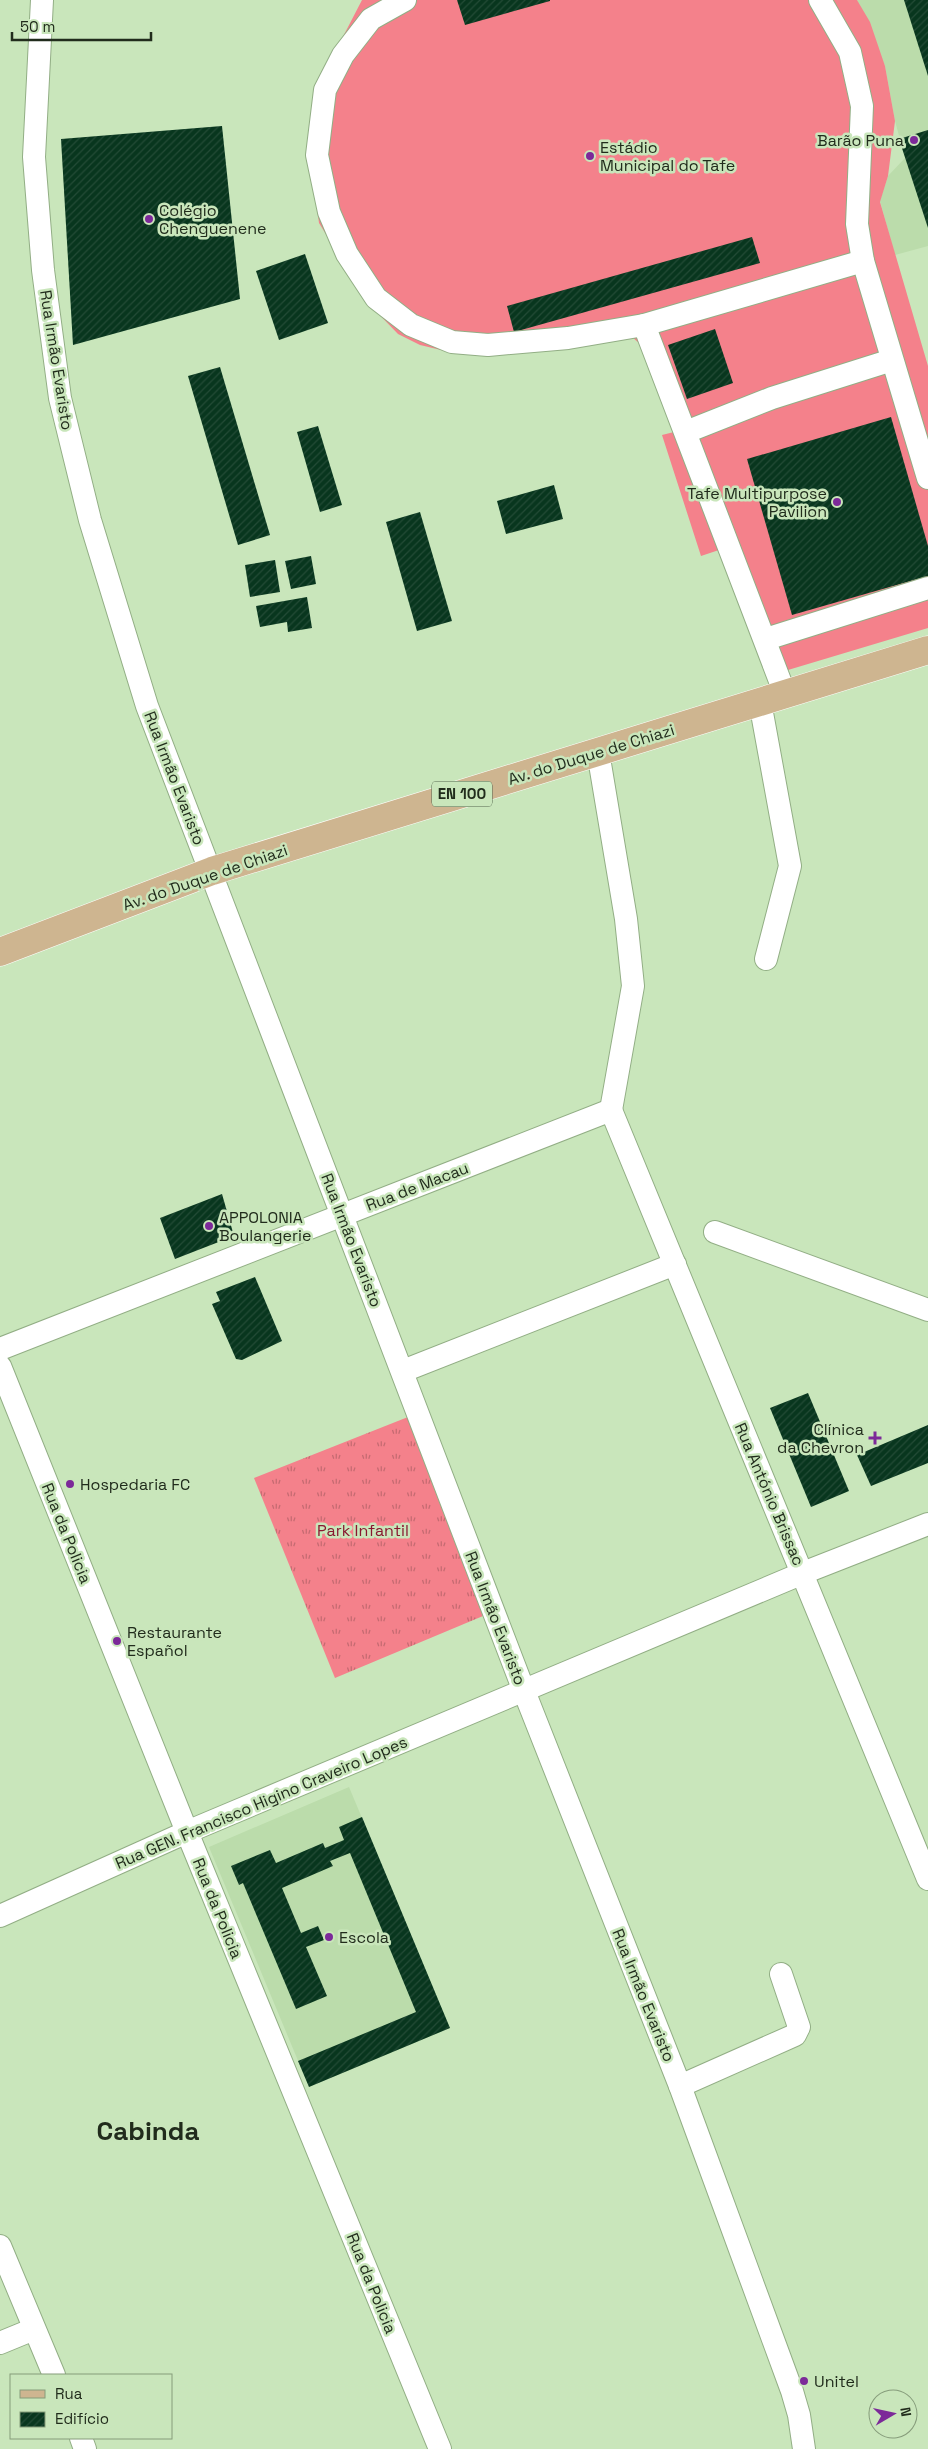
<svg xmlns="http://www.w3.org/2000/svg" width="928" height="2449" viewBox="0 0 928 2449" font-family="'Space Grotesk',sans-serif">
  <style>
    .built { fill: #bbdcab }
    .grass { fill: url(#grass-tufts) }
    .pitch { fill: #f4818b }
    .building { fill: url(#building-hatch) }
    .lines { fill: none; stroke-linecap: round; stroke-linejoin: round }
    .minor-casing { stroke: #92ae85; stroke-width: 24 }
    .major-casing { stroke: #fff; stroke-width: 29 }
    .minor { stroke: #fff; stroke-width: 22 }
    .major { stroke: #ceb590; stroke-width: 28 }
    .poi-dot { fill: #7c2999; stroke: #c9e6bb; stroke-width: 2 }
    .labels { text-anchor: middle; stroke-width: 5; stroke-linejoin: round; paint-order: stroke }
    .shield { fill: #c9e6bb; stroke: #53644c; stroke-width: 1 }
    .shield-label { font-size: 15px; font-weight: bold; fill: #212c1c }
    .poi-label { font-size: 16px; fill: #212c1c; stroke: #c9e6bb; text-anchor: start }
    .street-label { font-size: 16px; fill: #212c1c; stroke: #c9e6bb }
    .park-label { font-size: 16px; fill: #881830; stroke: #c9e6bb }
    .town-label { font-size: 26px; font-weight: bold; fill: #212c1c; stroke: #c9e6bb }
  </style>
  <defs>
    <pattern id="grass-tufts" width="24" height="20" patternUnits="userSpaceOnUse" patternTransform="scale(1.25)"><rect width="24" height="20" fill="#f4818b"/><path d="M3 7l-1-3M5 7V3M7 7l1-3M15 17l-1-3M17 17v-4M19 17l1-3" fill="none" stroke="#c56a71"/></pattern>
    <pattern id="building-hatch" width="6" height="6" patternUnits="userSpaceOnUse" patternTransform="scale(1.25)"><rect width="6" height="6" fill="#08361e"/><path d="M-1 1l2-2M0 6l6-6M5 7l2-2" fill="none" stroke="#234b36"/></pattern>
  </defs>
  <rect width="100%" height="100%" fill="#c9e6bb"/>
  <g class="built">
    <path d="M857,0H928V246L895,255L880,201L888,176L905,158L895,121L885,66Z"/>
    <path d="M349,1787L450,2028L309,2087L209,1847Z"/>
  </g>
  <path class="grass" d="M408,1417L483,1616L335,1678L254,1478Z"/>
  <path class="pitch" d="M362,0H857L870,22L885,66L895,121L888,176L880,202L928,366V628L768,676L725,548L701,556L662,435L674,432L651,354L631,336L552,347L458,354L420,345L398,334L369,304L319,223L312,173L320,81Z"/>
  <g class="building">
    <path d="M457,0H550V1L465,25Z"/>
    <path d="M904,0H928V76Z"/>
    <path d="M222,126L240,299L73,345L61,139Z"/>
    <path d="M928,130V228L899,139Z"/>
    <path d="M752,237L760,263L514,332L507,306Z"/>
    <path d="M305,254L328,323L279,340L256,271Z"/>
    <path d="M715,329L733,383L687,399L668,345Z"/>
    <path d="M220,367L270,535L238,545L188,376Z"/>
    <path d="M891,417L928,546V576L792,615L747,459Z"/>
    <path d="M318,426L342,505L320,512L297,432Z"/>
    <path d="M554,485L563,519L506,534L497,501Z"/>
    <path d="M420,512L452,621L417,631L386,522Z"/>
    <path d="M311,556L316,584L291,589L285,561Z"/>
    <path d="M275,560L280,592L250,597L245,565Z"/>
    <path d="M307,597L312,628L288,632L287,622L260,627L256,606Z"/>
    <path d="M222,1194L234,1236L175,1259L160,1218Z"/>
    <path d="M255,1277L282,1341L242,1360L236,1359L212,1304L220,1301L216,1292Z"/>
    <path d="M808,1393L849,1491L811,1507L770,1408Z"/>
    <path d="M928,1425V1463L871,1486L857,1455Z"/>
    <path d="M362,1817L450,2028L309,2087L298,2061L416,2012L350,1853L330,1861L333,1866L282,1888L301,1933L318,1926L324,1940L306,1947L327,1996L296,2009L243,1883L239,1885L231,1866L270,1850L276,1863L323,1843L325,1848L344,1840L339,1827Z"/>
  </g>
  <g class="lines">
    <g class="minor-casing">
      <g id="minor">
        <path d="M42,0L34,157L43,270L60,398L90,520L147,706L524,1691L680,2086L792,2391L799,2415L804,2449"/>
        <path d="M405,0L371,19L343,55L325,90L317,155L329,212L347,254L376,298L411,325L452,342L488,345L568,338L644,325L863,261"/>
        <path d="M820,0L850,52L862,106L857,224L863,261L928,478"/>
        <path d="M644,325L785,694"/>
        <path d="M686,432L772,398L892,360"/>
        <path d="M766,639L928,588"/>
        <path d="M760,702L790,866L766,959"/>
        <path d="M598,752L626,919L633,986L611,1110"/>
        <path d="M611,1110L928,1879"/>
        <path d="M715,1232L928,1310"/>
        <path d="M0,1349L611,1110"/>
        <path d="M0,1366L187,1832L440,2449"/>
        <path d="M403,1371L675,1264"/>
        <path d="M0,1916L187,1832L803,1573L928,1524"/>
        <path d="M680,2086L795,2035L799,2027L781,1974"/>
        <path d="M0,2246L54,2375"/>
        <path d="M0,2343L34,2329"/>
        <path d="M81,2438L85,2449"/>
      </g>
    </g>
    <g class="major-casing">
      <path id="major" d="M0,952L212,871L928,650"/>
    </g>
    <use href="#minor" class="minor"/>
    <use href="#major" class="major"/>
  </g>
  <g class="poi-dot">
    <circle cx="914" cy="140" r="5"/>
    <circle cx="590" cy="156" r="5"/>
    <circle cx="149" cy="219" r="5"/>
    <circle cx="837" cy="502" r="5"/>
    <circle cx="209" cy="1226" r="5"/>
    <path d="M872.5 1430.5h5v5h5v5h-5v5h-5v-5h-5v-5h5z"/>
    <circle cx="70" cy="1484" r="5"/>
    <circle cx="117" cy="1641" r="5"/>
    <circle cx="329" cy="1937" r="5"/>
    <circle cx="804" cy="2381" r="5"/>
  </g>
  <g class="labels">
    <rect class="shield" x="432" y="781.5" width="60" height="25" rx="4"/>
    <g class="shield-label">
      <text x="462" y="799">EN 100</text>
    </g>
    <g class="poi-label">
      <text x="904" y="146" text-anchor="end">Barão Puna</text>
      <text x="600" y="153">Estádio<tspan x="600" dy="18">Municipal do Tafe</tspan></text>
      <text x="159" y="216">Colégio<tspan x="159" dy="18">Chenguenene</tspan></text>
      <text x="827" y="499" text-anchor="end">Tafe Multipurpose<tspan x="827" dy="18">Pavilion</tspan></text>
      <text x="219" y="1223">APPOLONIA<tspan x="219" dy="18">Boulangerie</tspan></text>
      <text x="864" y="1435" text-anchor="end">Clínica<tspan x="864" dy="18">da Chevron</tspan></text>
      <text x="80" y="1490">Hospedaria FC</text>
      <text x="127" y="1638">Restaurante<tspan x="127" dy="18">Español</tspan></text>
      <text x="339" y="1943">Escola</text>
      <text x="814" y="2387">Unitel</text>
    </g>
    <g class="street-label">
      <text transform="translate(57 360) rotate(81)" y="6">Rua Irmão Evaristo</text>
      <text transform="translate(591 754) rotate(-17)" y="6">Av. do Duque de Chiazi</text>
      <text transform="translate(175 778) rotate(69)" y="6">Rua Irmão Evaristo</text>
      <text transform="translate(205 877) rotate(-19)" y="6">Av. do Duque de Chiazi</text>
      <text transform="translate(417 1186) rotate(-21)" y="6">Rua de Macau</text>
      <text transform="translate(352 1240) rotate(69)" y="6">Rua Irmão Evaristo</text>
      <text transform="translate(770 1494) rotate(67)" y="6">Rua António Brissac</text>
      <text transform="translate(67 1533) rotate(68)" y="6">Rua da Policia</text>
      <text transform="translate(496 1618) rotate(69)" y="6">Rua Irmão Evaristo</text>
      <text transform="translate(261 1802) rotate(-23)" y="6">Rua GEN. Francisco Higino Craveiro Lopes</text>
      <text transform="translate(218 1908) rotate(68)" y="6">Rua da Policia</text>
      <text transform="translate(644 1995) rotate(68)" y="6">Rua Irmão Evaristo</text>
      <text transform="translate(372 2283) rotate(68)" y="6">Rua da Policia</text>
    </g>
    <g class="park-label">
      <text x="363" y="1536">Park Infantil</text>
    </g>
    <g class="town-label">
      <text x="148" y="2140">Cabinda</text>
    </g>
  </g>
  <rect x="10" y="2374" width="162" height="65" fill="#c9e6bb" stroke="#869c7b"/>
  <rect x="20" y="2390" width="25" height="8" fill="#ceb590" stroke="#869c7b"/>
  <text x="55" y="2399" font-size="15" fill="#212c1c">Rua</text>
  <rect x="20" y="2412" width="25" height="15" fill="url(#building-hatch)" stroke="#869c7b"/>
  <text x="55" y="2424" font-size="15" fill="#212c1c">Edifício</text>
  <g transform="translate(893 2414) rotate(81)"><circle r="24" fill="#c9e6bb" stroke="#869c7b"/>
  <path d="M0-4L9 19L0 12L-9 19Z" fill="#7c2999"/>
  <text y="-8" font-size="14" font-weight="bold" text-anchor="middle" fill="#212c1c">N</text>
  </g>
  <path d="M12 32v8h139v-8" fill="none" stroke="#212c1c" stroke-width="2.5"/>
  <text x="20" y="32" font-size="15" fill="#212c1c" stroke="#c9e6bb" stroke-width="4" paint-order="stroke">50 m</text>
</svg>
